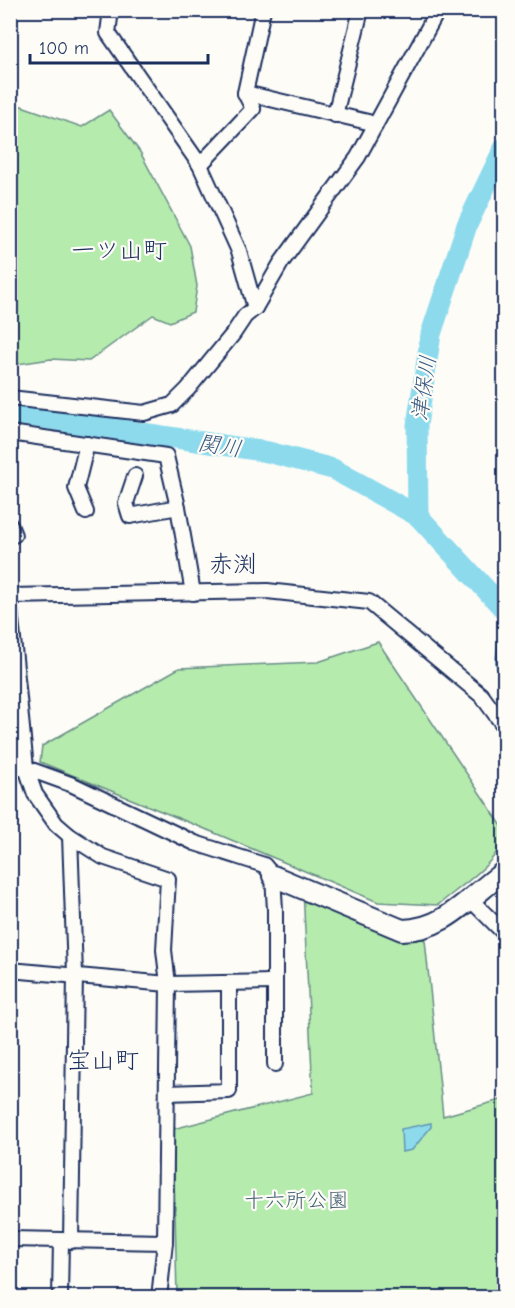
<svg xmlns="http://www.w3.org/2000/svg" width="515" height="1308" viewBox="0 0 515 1308" font-family="'Comic Neue','Klee One',sans-serif">
  <style>
    .green { fill: #b6ebae; stroke: #688d86; stroke-width: 1.5 }
    .water { fill: #8ddaed; stroke: #5f96b4; stroke-width: 1.5 }
    .lines { fill: none; stroke-linecap: round; stroke-linejoin: round }
    .stream { stroke: #5f96b4; stroke-width: 4 }
    .river { stroke: #8ddaed; stroke-width: 21 }
    .street-casing { stroke: #1b2f5e; stroke-width: 18 }
    .secondary-casing { stroke: #1b2f5e; stroke-width: 24 }
    .street { stroke: #fdfcf7; stroke-width: 14 }
    .secondary { stroke: #fdfcf7; stroke-width: 20 }
    .labels { text-anchor: middle; stroke-width: 4.5; stroke-linejoin: round; paint-order: stroke }
    .park-label { font-size: 21px; fill: #425e72; stroke: #fdfcf7 }
    .water-label { font-size: 22px; font-style: italic; fill: #385a82; stroke: #fdfcf7 }
    .quarter-label { font-size: 24px; fill: #1b2f5e; stroke: #fdfcf7 }
  </style>
  <rect width="100%" height="100%" fill="#fdfcf7"/>
  <filter id="ink" filterUnits="userSpaceOnUse"><feTurbulence type="fractalNoise" baseFrequency=".0167" numOctaves="2"/><feDisplacementMap in="SourceGraphic" scale="12" xChannelSelector="R" yChannelSelector="G"/><feConvolveMatrix kernelMatrix="1 2 1 2 8 2 1 2 1" color-interpolation-filters="sRGB"/></filter>
  <g filter="url(#ink)">
    <g class="green">
      <path d="M10,102L82,127L109,110L140,152L190,246L197,286L193,312L170,322L153,315L89,361L51,359L11,365Z"/>
      <path d="M378,642L504,829C505,860 460,886 438,905L378,902L210,831L40,762L42,746L179,668L318,662Z"/>
      <path d="M303,890L425,940L443,1116L504,1099V1297H177L173,1129L313,1093Z"/>
    </g>
    <path class="water" d="M431,1123V1127L412,1150L402,1152L401,1129Z"/>
    <g class="lines">
      <path class="stream" d="M503,608L497,662L504,690"/>
      <g class="river">
        <path d="M10,413L268,452L333,469L418,516L504,609"/>
        <path d="M418,516L417,425L431,334L467,225L504,148"/>
      </g>
      <g class="street-casing">
        <g id="street">
          <path d="M111,10L108,33L200,165L239,251L255,308"/>
          <path d="M245,93L368,122L375,126"/>
          <path d="M335,115L361,10"/>
          <path d="M200,165L253,109L245,93L263,10"/>
          <path d="M10,398L144,413L172,405L188,389L233,334L245,316L255,308L281,263L358,157L438,10"/>
          <path d="M10,433L166,456L178,507L193,593"/>
          <path d="M135,476L126,503L130,516L178,507"/>
          <path d="M86,512L76,488L87,444"/>
          <path d="M10,525L14,535"/>
          <path d="M10,596L267,591L369,602L482,696L504,726"/>
          <path d="M10,609L26,768L35,794L56,824L70,836L103,857L168,879L164,950L168,984L165,1242L159,1298"/>
          <path d="M10,768H26L73,785L195,843L264,865L273,876L275,910V1064"/>
          <path d="M70,836L75,974L71,1241"/>
          <path d="M470,899L504,933"/>
          <path d="M10,970L168,984L274,982"/>
          <path d="M167,1093L229,1091V983"/>
          <path d="M10,1239L165,1242"/>
          <path d="M60,1298L61,1241"/>
        </g>
      </g>
      <g class="secondary-casing">
        <path id="secondary" d="M273,876L402,930C446,930 471,895 504,872"/>
      </g>
      <use href="#street" class="street"/>
      <use href="#secondary" class="secondary"/>
    </g>
  </g>
  <g class="labels">
    <g class="park-label">
      <text x="296" y="1207">十六所公園</text>
    </g>
    <g class="water-label">
      <text transform="translate(423 388) rotate(-82)" y="8">津保川</text>
      <text transform="translate(220 445) rotate(9)" y="8">関川</text>
    </g>
    <g class="quarter-label">
      <text x="119" y="258">一ツ山町</text>
      <text x="233" y="572">赤渕</text>
      <text x="103" y="1068">宝山町</text>
    </g>
  </g>
  <rect width="515" height="1308" fill="none" stroke="#fdfcf7" stroke-width="36"/>
  <rect x="18" y="18" width="479" height="1272" fill="none" stroke="#1b2f5e" stroke-width="2" filter="url(#ink)"/>
  <path d="M30 54v9h178v-9" fill="none" stroke="#1b2f5e" stroke-width="3"/>
  <text x="39" y="54" font-size="18" fill="#1b2f5e" stroke="#fdfcf7" stroke-width="4.5" paint-order="stroke">100 m</text>
</svg>
